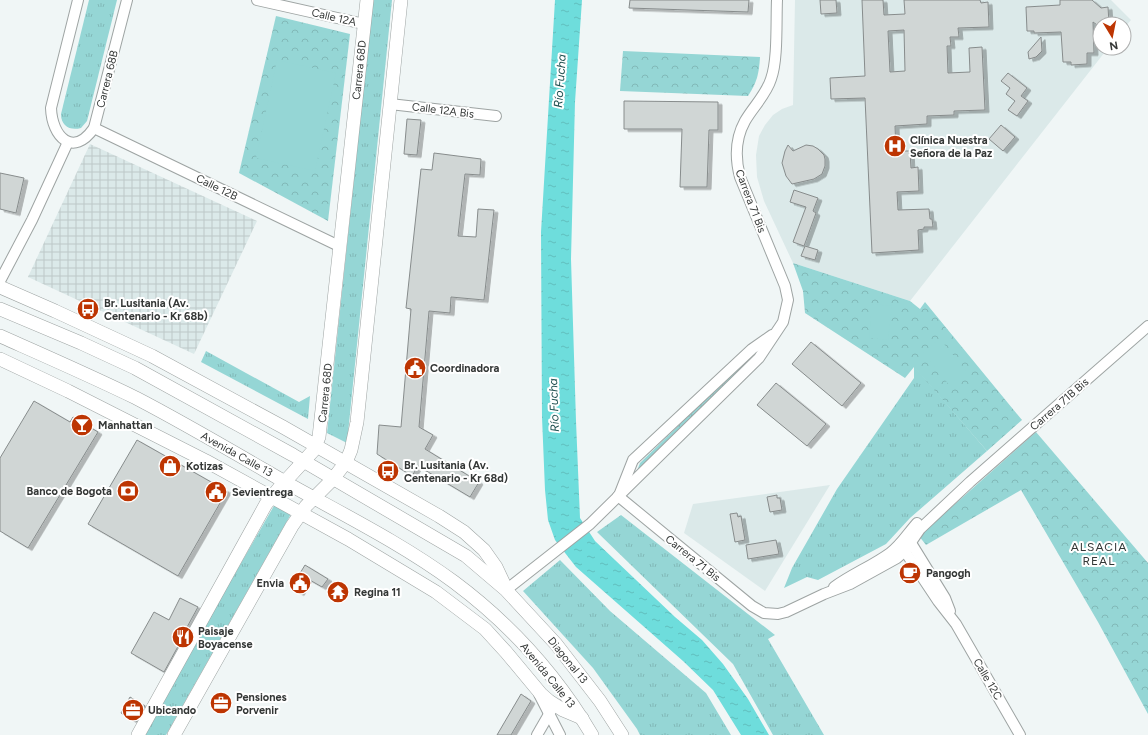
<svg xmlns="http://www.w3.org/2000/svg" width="1148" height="735" viewBox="0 0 1148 735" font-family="Figtree,sans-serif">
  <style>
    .built { fill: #dbe9e9 }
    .industrial { fill: url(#industrial-grid) }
    .grass { fill: url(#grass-tufts) }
    .park { fill: url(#park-crowns) }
    .garden { fill: #95d6d5 }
    .water { fill: url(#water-ripples) }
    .building { fill: #d0d6d5; stroke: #878c8c; fill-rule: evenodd; filter: url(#shadow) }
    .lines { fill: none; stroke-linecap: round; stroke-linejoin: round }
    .minor-casing { stroke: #9ea4a3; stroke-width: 12 }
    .major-casing { stroke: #9ea4a3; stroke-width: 14 }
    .minor { stroke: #fff; stroke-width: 10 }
    .major { stroke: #fff; stroke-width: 13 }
    .labels { text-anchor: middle; stroke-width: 4; stroke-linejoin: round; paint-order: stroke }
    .street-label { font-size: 11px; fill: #343736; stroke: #fff }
    .poi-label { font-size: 11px; font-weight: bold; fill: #343736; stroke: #fff; text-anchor: start }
    .water-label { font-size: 12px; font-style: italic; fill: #205151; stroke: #fff }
    .neighbourhood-label { font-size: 12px; letter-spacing: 1px; fill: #323736; stroke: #fff }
  </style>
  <defs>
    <pattern id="industrial-grid" width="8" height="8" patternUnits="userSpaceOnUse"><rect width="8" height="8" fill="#dbe9e9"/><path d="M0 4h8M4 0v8" fill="none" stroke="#bdc8c8"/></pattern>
    <pattern id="grass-tufts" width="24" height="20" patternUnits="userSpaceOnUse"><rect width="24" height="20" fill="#95d6d5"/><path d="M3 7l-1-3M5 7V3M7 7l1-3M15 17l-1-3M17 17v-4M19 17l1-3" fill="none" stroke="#81b8b7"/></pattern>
    <pattern id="park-crowns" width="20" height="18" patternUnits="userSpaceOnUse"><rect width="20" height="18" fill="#95d6d5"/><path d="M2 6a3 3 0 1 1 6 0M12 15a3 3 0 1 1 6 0" fill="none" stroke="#81b8b7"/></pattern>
    <pattern id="water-ripples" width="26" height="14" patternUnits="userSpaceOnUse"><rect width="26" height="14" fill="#6edddc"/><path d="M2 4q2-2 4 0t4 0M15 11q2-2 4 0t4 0" fill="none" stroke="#60bebd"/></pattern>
    <filter id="shadow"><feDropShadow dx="4" dy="2.5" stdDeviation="0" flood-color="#0004"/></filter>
  </defs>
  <rect width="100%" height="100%" fill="#f0f6f6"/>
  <g class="built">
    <path d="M795,0H1111L1131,20L1124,28V24H1100V48H1108L910,301L793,263L764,201L757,177L756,155L759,136L765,125L773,115L782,109L793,105Z"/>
    <path d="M830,485L765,591L684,533L693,504Z"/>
  </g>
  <path class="industrial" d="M90,144L257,221L194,354L28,277Z"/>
  <g class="grass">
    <path d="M89,0H117L87,121L81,128C70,131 61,126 61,114Z"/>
    <path d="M373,0H392L347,443L327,433Z"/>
    <path d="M206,351L299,402L310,396L308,419L201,362Z"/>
    <path d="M746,360L748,362L637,471L640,463Z"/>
    <path d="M914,366L987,451L910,518L886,544L818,580L807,577L784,588L792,568L837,489L914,378Z"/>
    <path d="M275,504L291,514L166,735H142Z"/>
    <path d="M621,515L775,635L768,639L824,735H773L733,664L597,532Z"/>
    <path d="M560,560L610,611L706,693L731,735H640L637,729L593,668L523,591Z"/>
  </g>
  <g class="park">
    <path d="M276,16L350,34L328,221L239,173Z"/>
    <path d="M623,51L760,57C759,74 757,82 748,96L620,91Z"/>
    <path d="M793,263L910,301L920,309L925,302L1022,420L987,451L914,367L905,378L805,313L803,291Z"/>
    <path d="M1036,432L1148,563V714L1098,622L1021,490L926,545L919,536Z"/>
  </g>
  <g class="garden">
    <path d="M277,60L336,73L315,171L256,158Z"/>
    <path d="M872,304L892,306L888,340L869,338Z"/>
    <path d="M940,339L966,371L949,385L923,352Z"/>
  </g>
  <path class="water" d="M555,0H582L575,102L571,259L576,421L580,518L595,541L675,617L702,640L723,664L748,699L769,735H741L713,690L683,661L576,567L555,540L548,520L545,490L542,417L541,232Z"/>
  <g class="building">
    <path d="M630,0H749L748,12L629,8Z"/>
    <path d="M820,0H836L837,13L821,14Z"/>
    <path d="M862,0H883L884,15L905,14L904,0H980L981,3L988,2L989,27L958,28L959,37H950L951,46H947L948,73L970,72L969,48L982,47L985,110L954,111V115L927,116V124L895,126L896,151H910L911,168L918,167L919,191L897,192L898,210L929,209L930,219H932L933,227H924V229L918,230L919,250L872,253L865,98L831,99L830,78L865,76ZM904,30L905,71L890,72L888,31Z"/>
    <path d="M1060,0H1092L1101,8L1108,7L1109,23L1100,24V27L1093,22L1094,53H1087V64L1071,65V62H1063L1061,32L1034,33V31H1027L1026,7L1060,5Z"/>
    <path d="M1041,37L1042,51L1036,57L1029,59L1028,52Z"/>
    <path d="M1008,73L1027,88L1021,96L1028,101L1017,116L1008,110L1015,101L1006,94L1010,88L1001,81Z"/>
    <path d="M624,101L718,102V130H709L707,187H680L682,129H624Z"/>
    <path d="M407,119L421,120L417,155L404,154Z"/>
    <path d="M1001,125L1015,137L1003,151L989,139Z"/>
    <path d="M788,145L793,151L806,145L813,146L818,149L824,155L825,159V166L822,174L814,179L792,184L786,176L782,163L785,151Z"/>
    <path d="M434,153L481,159L480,175L465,174L458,236L476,237L478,209L494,210L484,300L451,297L450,313L429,311L419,427L433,435L425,449L479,482L470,497L418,466L412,476L377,454L379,425L401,427L411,309L406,308L421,169L432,170Z"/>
    <path d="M0,173L24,178L16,213L0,209Z"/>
    <path d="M794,190L818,198L813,211L816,213L804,246L793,242L806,207L790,202Z"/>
    <path d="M805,246L818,250L815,260L801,256Z"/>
    <path d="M811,342L861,383L842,406L792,364Z"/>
    <path d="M776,383L826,424L807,446L757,405Z"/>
    <path d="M34,401L70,422L73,417L98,432L28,548L0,531V458Z"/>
    <path d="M137,440L227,491L178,576L88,524Z"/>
    <path d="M777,495V498H780L782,510L770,512L767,497Z"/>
    <path d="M737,513L738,517L741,516L745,540L735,542L730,514Z"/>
    <path d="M776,540L779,554L748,559L746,545Z"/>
    <path d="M305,565L328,579L322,587L308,579L300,593L291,588Z"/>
    <path d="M180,598L198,607L186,629L187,630L164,672L131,653L154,612L169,620Z"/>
    <path d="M521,694L531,701L518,723L511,735H497Z"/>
    <path d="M130,697L145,706L136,722L121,713Z"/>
  </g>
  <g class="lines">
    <g class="minor-casing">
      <g id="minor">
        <path d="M78,0L51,108C52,137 73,158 94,128L127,0"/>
        <path d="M257,0L364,24"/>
        <path d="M390,104L496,116"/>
        <path d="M94,128L339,246"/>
        <path d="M0,281L32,220L68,142"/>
        <path d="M620,493L633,460L752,349L772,335"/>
        <path d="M618,496L752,606L764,613L778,614L786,612L824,594L850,584L897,558L905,551L920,529L970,482L1148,326"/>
        <path d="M908,538L945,598L950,611"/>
        <path d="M900,544L938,601L956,624L1020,735"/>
        <path d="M834,587C852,574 872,566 890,553C901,545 908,533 917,523"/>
        <path d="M506,590L590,524L759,358L783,322L788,300L785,286L740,177C735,158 735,139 745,121C753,107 766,95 771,79C778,60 776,22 777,0"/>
        <path d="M539,694L560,735"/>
        <path d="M537,735L552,709"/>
      </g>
    </g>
    <g class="major-casing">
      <g id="major">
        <path d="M0,287L55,311L152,356L283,427L439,516L464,532L484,550L496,567L504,584"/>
        <path d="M0,309L81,343L135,368L293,455L466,556L506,590L556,644L600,701L622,735"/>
        <path d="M0,336C45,356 91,376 136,398C186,424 235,453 285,482C342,514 401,543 454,582C509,623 557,676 592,735"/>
        <path d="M0,359L68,391L206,461L348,539L436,592L485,629L506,652L541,694L549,701L563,710L582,718"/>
        <path d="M138,735L266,504L280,487L313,451L319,437L367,0"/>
        <path d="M174,735L292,526L306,506L333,479L346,462L351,450L357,422L401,0"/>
      </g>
    </g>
    <use href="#minor" class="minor"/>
    <use href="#major" class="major"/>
  </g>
  <defs>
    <g id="hospital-disc" transform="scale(1.15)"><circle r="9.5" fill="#bd3502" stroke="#fff"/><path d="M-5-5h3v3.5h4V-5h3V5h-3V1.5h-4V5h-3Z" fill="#fff"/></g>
    <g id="bus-disc" transform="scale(1.15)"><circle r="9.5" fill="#bd3502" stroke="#fff"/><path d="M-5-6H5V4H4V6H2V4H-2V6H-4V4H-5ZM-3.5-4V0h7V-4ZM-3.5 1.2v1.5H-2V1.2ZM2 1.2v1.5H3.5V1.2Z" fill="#fff"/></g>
    <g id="civic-disc" transform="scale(1.15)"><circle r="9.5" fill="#bd3502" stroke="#fff"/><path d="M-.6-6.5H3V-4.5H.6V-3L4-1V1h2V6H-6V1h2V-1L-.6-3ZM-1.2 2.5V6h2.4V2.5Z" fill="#fff"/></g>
    <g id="bar-disc" transform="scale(1.15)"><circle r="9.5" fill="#bd3502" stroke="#fff"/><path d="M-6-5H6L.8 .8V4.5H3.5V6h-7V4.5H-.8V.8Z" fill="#fff"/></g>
    <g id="shop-disc" transform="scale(1.15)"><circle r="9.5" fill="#bd3502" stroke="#fff"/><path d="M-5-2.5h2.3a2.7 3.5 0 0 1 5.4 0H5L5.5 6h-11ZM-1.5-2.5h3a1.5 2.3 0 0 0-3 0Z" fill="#fff"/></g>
    <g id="bank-disc" transform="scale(1.15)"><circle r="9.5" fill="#bd3502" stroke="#fff"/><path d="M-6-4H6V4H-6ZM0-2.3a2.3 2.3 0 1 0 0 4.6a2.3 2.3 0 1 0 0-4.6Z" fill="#fff"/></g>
    <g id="cafe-disc" transform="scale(1.15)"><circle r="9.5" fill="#bd3502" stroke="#fff"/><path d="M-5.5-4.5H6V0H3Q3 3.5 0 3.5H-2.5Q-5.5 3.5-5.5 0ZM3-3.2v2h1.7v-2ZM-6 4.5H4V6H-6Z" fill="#fff"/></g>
    <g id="temple-disc" transform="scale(1.15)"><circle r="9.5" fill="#bd3502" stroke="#fff"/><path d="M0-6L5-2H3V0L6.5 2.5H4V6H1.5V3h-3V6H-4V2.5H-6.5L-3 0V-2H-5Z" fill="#fff"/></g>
    <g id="restaurant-disc" transform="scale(1.15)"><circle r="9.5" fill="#bd3502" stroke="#fff"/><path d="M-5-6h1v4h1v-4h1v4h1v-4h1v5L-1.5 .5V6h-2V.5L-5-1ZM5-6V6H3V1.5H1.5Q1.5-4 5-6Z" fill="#fff"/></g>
    <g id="office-disc" transform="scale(1.15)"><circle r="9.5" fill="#bd3502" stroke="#fff"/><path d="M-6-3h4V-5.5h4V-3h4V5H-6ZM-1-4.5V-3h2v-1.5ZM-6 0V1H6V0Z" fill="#fff"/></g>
  </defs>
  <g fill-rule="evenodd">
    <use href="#hospital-disc" x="895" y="146"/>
    <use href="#bus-disc" x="88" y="309"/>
    <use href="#civic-disc" x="415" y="368"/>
    <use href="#bar-disc" x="82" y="425"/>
    <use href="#shop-disc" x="170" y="466"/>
    <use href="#bus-disc" x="388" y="471"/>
    <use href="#bank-disc" x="128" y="491"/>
    <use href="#civic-disc" x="216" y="492"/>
    <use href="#cafe-disc" x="910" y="573"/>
    <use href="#civic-disc" x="300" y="583"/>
    <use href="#temple-disc" x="338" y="592"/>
    <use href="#restaurant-disc" x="183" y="637"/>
    <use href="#office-disc" x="221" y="703"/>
    <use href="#office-disc" x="133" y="710"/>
  </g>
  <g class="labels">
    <g class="street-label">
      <text transform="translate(334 17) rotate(13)" y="4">Calle 12A</text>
      <text transform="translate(359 70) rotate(-84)" y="4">Carrera 68D</text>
      <text transform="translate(107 79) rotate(-76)" y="4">Carrera 68B</text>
      <text transform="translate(443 110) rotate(7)" y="4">Calle 12A Bis</text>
      <text transform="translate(217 187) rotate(26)" y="4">Calle 12B</text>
      <text transform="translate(751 201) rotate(69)" y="4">Carrera 71 Bis</text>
      <text transform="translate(325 393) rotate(-84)" y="4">Carrera 68D</text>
      <text transform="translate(1059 404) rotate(-41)" y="4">Carrera 71B Bis</text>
      <text transform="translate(237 454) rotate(29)" y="4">Avenida Calle 13</text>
      <text transform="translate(693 558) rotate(39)" y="4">Carrera 71 Bis</text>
      <text transform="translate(568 660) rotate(51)" y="4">Diagonal 13</text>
      <text transform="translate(548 675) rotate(51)" y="4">Avenida Calle 13</text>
      <text transform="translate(988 679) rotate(60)" y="4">Calle 12C</text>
    </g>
    <g class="poi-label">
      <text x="910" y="144">Clínica Nuestra<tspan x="910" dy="13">Señora de la Paz</tspan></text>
      <text x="104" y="307">Br. Lusitania (Av.<tspan x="104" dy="13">Centenario - Kr 68b)</tspan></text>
      <text x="430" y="372">Coordinadora</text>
      <text x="98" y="429">Manhattan</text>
      <text x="404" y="469">Br. Lusitania (Av.<tspan x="404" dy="13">Centenario - Kr 68d)</tspan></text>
      <text x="186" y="470">Kotizas</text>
      <text x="112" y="495" text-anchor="end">Banco de Bogota</text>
      <text x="232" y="496">Sevientrega</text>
      <text x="926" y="577">Pangogh</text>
      <text x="284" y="587" text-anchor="end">Envia</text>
      <text x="354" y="596">Regina 11</text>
      <text x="198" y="635">Paisaje<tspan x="198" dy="13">Boyacense</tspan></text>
      <text x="236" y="701">Pensiones<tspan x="236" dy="13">Porvenir</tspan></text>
      <text x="148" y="714">Ubicando</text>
    </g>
    <g class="water-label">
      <text transform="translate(560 81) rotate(-86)" y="4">Río Fucha</text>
      <text transform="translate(554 405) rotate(-92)" y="4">Río Fucha</text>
    </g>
    <g class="neighbourhood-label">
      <text x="1099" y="551">ALSACIA<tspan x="1099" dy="14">REAL</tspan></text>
    </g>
  </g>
  <g transform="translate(1112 36) rotate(170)"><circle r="19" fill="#ffffff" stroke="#aeafaf"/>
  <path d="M0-3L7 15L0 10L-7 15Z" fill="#bd3502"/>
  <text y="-6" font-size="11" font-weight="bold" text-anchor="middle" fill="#343736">N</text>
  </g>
</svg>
